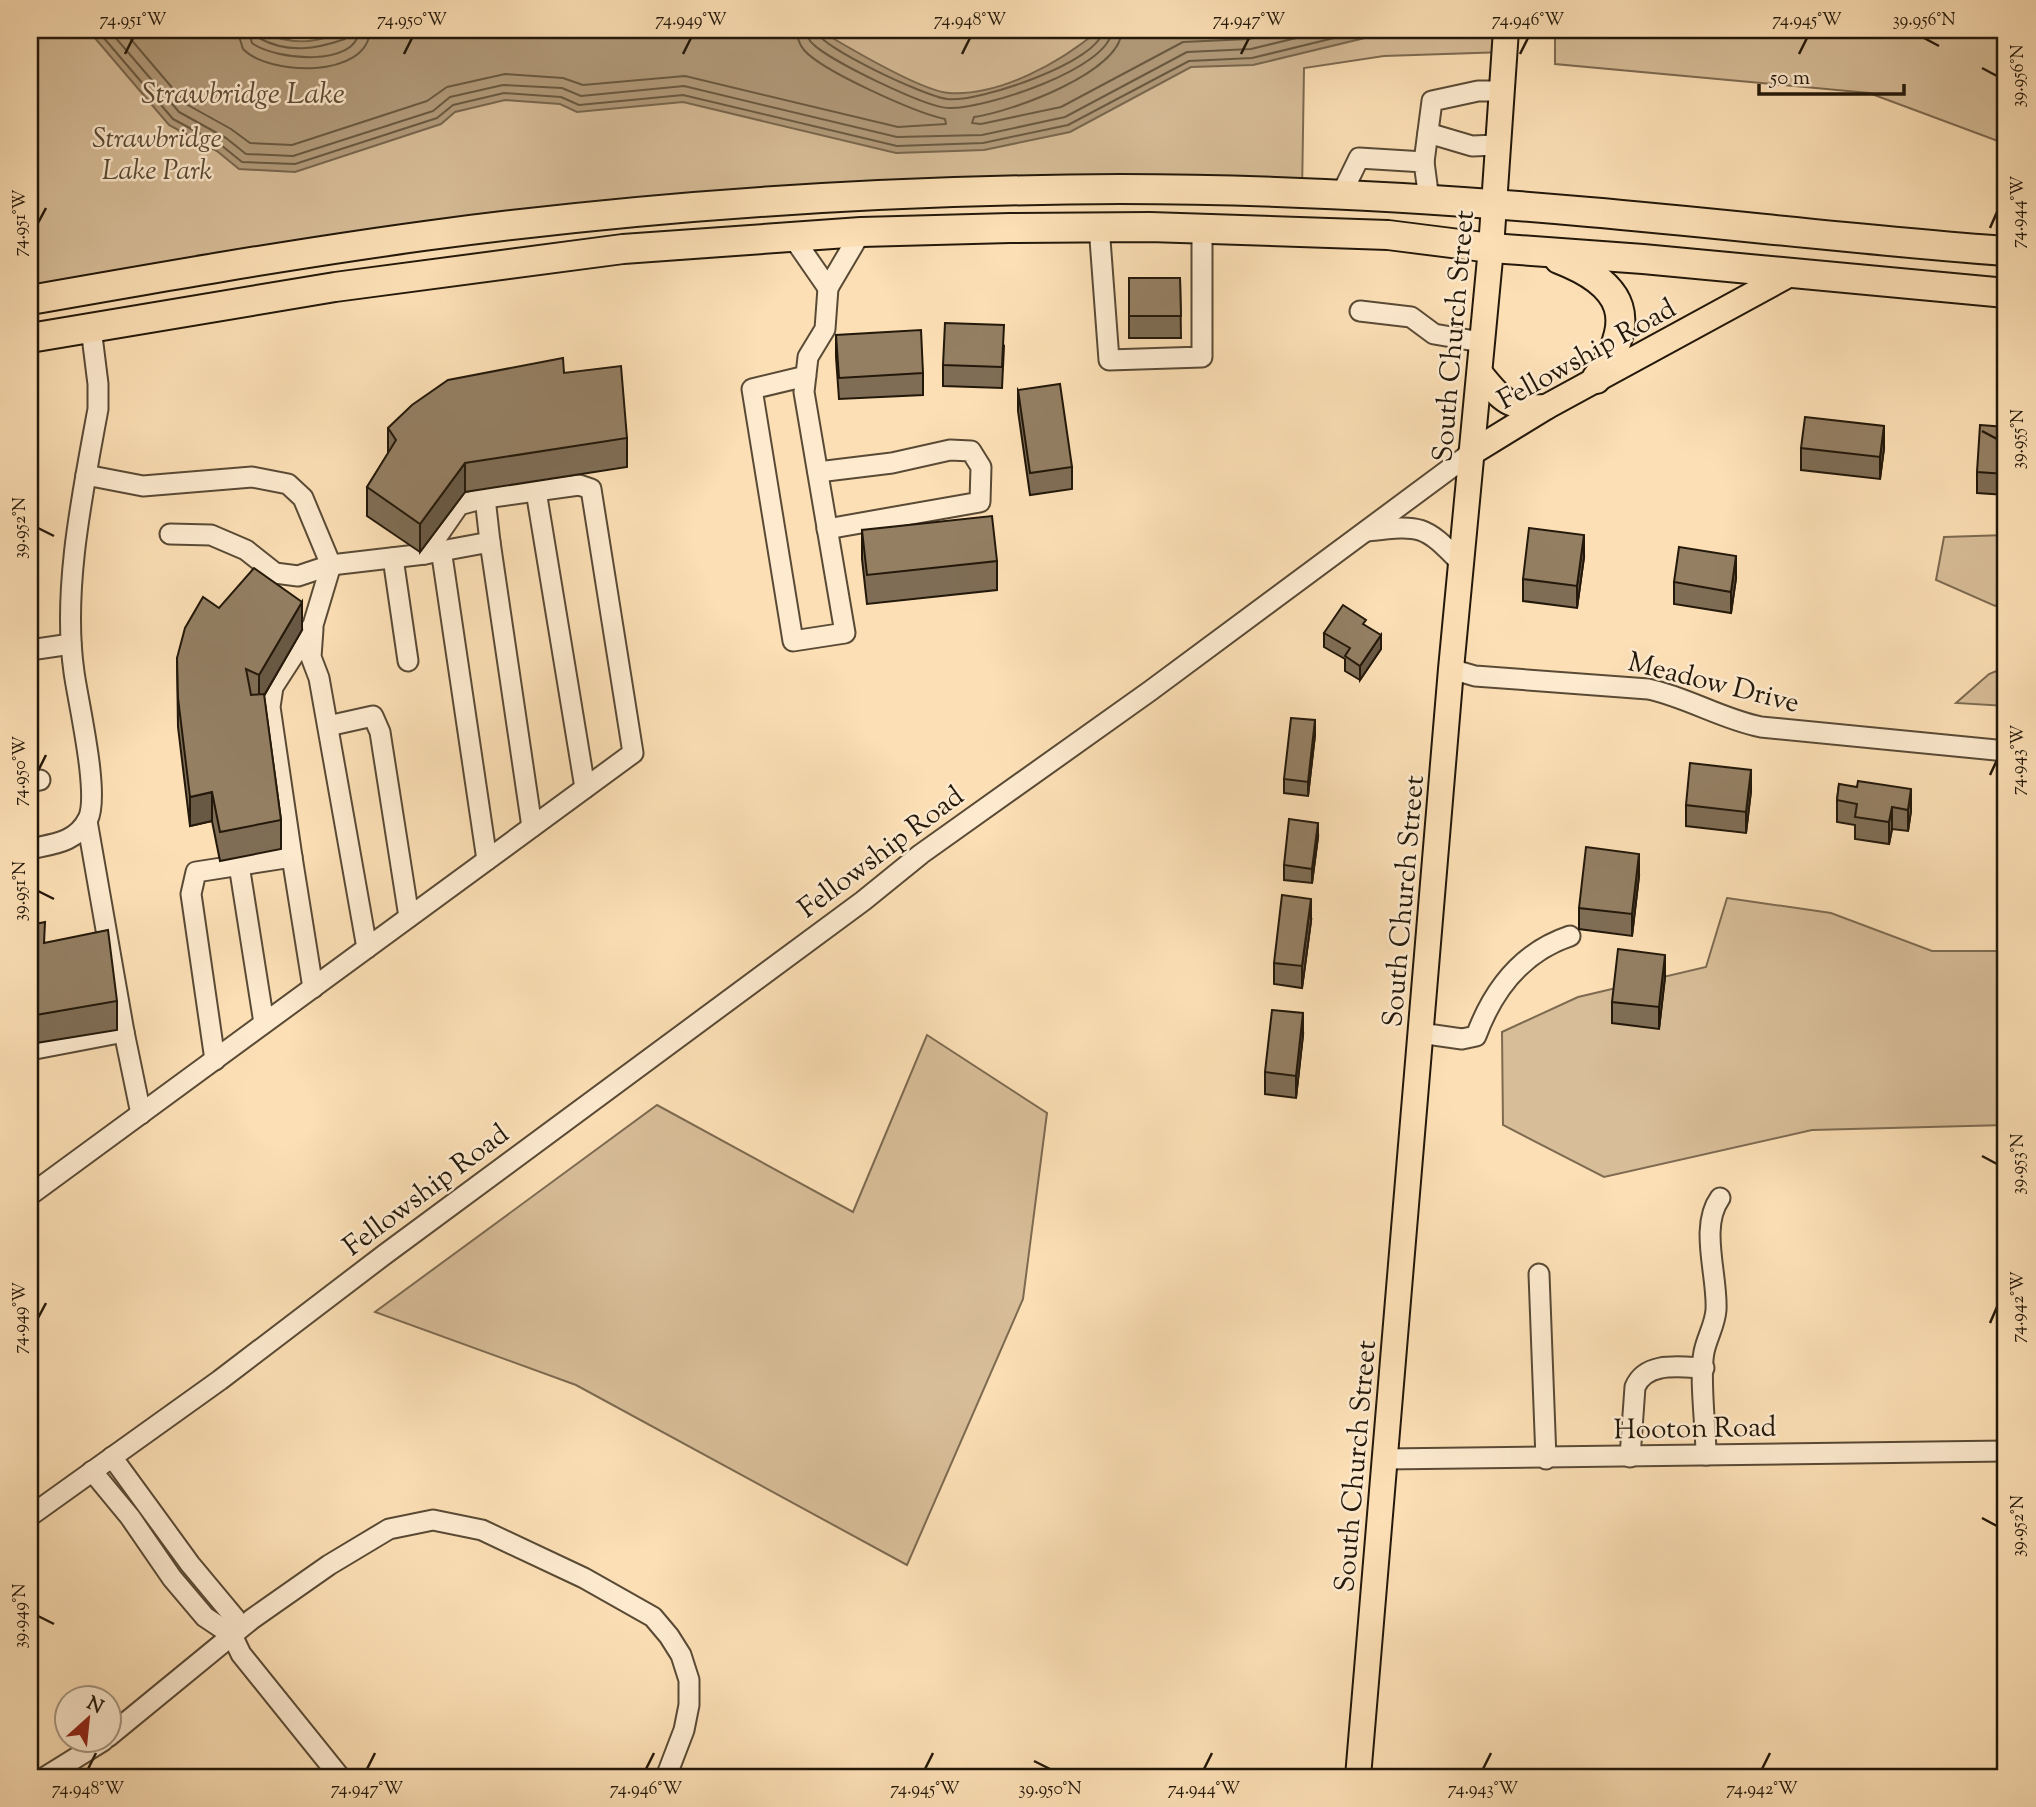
<svg xmlns="http://www.w3.org/2000/svg" width="2036" height="1807" viewBox="0 0 2036 1807" font-family="'Sorts Mill Goudy',serif">
  <style>
    .green { fill: #d7bd98; stroke: #7d6a51; stroke-width: 2 }
    .water { fill: #b29b7b; stroke: #79674e; stroke-width: 2 }
    .lines { fill: none; stroke-linecap: round; stroke-linejoin: round }
    .shore { stroke: #6a5a42; stroke-width: 2 }
    .minor-casing { stroke: #594a35; stroke-width: 23 }
    .major-casing { stroke: #23180a; stroke-width: 28 }
    .highway-casing { stroke: #23180a; stroke-width: 32 }
    .minor { stroke: #fdeacf; stroke-width: 19 }
    .major { stroke: #fcdfb5; stroke-width: 24 }
    .highway { stroke: #fcdfb5; stroke-width: 28 }
    .wall { fill: #7f6d55; stroke: #23180a; stroke-width: 2 }
    .shaded-wall { fill: #685945; stroke: #23180a; stroke-width: 2 }
    .building { fill: #947f63; stroke: #23180a; stroke-width: 2 }
    .ticks { fill: none; stroke: #23180a; stroke-width: 2.5 }
    .labels { text-anchor: middle; stroke-width: 5; stroke-linejoin: round; paint-order: stroke }
    .park-label { font-size: 28px; font-style: italic; fill: #594a35; stroke: #fdeacf }
    .street-label { font-size: 28px; fill: #23180a; stroke: #fdeacf }
    .water-label { font-size: 30px; font-style: italic; fill: #5c4c37; stroke: #fdeacf }
    .neatline { fill: none; stroke: #23180a; stroke-width: 2.5 }
    .ticks-label { font-size: 18px; text-anchor: middle; fill: #23180a }
  </style>
  <rect width="100%" height="100%" fill="#fcdfb5"/>
  <filter id="stains"><feTurbulence type="fractalNoise" baseFrequency=".00286" numOctaves="4"/><feColorMatrix values="0 0 0 0 .2 0 0 0 0 .09 0 0 0 0 .02 0 0 0 .5 -.17"/></filter>
  <radialGradient id="worn" r=".72"><stop offset=".6" stop-color="#630" stop-opacity="0"/><stop offset="1" stop-color="#630" stop-opacity=".3"/></radialGradient>
  <g class="green">
    <path d="M30,30H1506L1505,52L1384,56L1304,68L1302,194L785,200L30,300Z"/>
    <path d="M1555,30H2006V144L1869,93L1555,64Z"/>
    <path d="M2006,535V600L1995,606L1936,580L1944,537Z"/>
    <path d="M2006,667V706L1956,703L1989,674Z"/>
    <path d="M1727,898L1831,913L1932,951H2006V1125L1812,1130L1604,1177L1503,1125L1502,1032L1578,997L1706,967Z"/>
    <path d="M927,1035L1047,1113L1023,1299L907,1565L576,1385L375,1312L657,1105L853,1212Z"/>
  </g>
  <path class="water" d="M88,30H258C295,48 316,42 353,30H819C844,45 922,91 949,93C1001,96 1061,62 1099,30H1398L1253,65L1191,67L1070,132L984,150L896,153L683,102L577,112L560,104L505,100L455,112L441,124L295,172L239,169L217,151L169,125Z"/>
  <g class="lines">
    <g class="shore">
      <path d="M97,30L173,119L221,145L242,162L295,164L437,118L453,105L504,93L561,97L579,105L683,95L897,146L983,143L1068,125L1189,61L1252,58L1367,30"/>
      <path d="M109,30L179,112L226,138L246,154L293,156L433,111L450,97L503,85L562,88L581,96L684,86L897,137L982,135L1065,117L1187,52L1251,49L1329,30"/>
      <path d="M123,30L186,104L231,129L250,143L292,145L427,101L447,87L505,74L563,78L583,85L685,76L898,127L946,124L945,119C916,113 822,71 804,50C799,44 797,37 797,30"/>
      <path d="M237,30L243,49C269,76 368,79 370,30"/>
      <path d="M248,30L252,43C274,60 357,68 359,30"/>
      <path d="M257,30L259,38C288,54 316,49 345,39L350,30"/>
      <path d="M807,30C808,36 808,40 813,44C830,61 927,108 949,108C984,109 1110,69 1112,30"/>
      <path d="M816,30C818,47 927,97 947,99C977,103 1100,62 1103,30"/>
      <path d="M1122,30C1121,73 1010,112 974,117L972,123L981,124L1061,107L1183,42L1249,39L1284,30"/>
    </g>
    <g class="minor-casing">
      <g id="minor">
        <path d="M1428,133L1472,146L1497,145"/>
        <path d="M1424,162L1432,101L1478,91H1501"/>
        <path d="M1341,195L1359,158L1424,162L1429,200"/>
        <path d="M1099,226L1109,360L1202,357V228"/>
        <path d="M792,236L828,288L861,232"/>
        <path d="M1360,311L1411,317L1434,334L1481,342"/>
        <path d="M806,376L752,389L793,641L845,633L804,392L808,357L825,329L828,288"/>
        <path d="M818,472L892,463L950,450L971,451L981,467L980,502L827,529"/>
        <path d="M536,491L585,788"/>
        <path d="M485,498L490,542"/>
        <path d="M1367,531C1420,525 1424,524 1461,563"/>
        <path d="M170,534L211,535L246,550L275,573L298,576L331,565"/>
        <path d="M441,549L487,860"/>
        <path d="M425,554L490,542L532,827"/>
        <path d="M393,558L408,661"/>
        <path d="M313,629L311,657L319,678L367,948"/>
        <path d="M30,650L71,644"/>
        <path d="M1451,669L1475,676L1648,689C1687,697 1721,719 1761,727L2006,751"/>
        <path d="M328,726L373,716L380,732L409,917"/>
        <path d="M30,782L40,780"/>
        <path d="M30,849C52,844 76,843 88,819C100,794 78,702 74,672C62,589 83,491 98,409V384L91,328"/>
        <path d="M292,857L313,988"/>
        <path d="M239,865L264,1023"/>
        <path d="M124,1032L141,1114"/>
        <path d="M1420,1033L1462,1039L1476,1036C1493,990 1522,952 1570,936"/>
        <path d="M30,1050L124,1032L87,821"/>
        <path d="M215,1060L191,894L196,872L292,857L270,707L273,687L313,625L331,565"/>
        <path d="M30,1195L633,753L591,489L579,485L485,498L459,505L425,554L331,565L303,498L288,484L252,477L143,486L86,475"/>
        <path d="M1539,1274L1546,1459"/>
        <path d="M1706,1455C1706,1427 1699,1378 1704,1352C1707,1337 1715,1325 1716,1310C1718,1276 1699,1227 1720,1198"/>
        <path d="M112,1457L190,1564L235,1618L232,1635"/>
        <path d="M1630,1457L1635,1387C1646,1361 1680,1367 1704,1368"/>
        <path d="M1385,1459L2006,1451"/>
        <path d="M92,1471L130,1517L172,1578L205,1617L232,1635L241,1654L340,1777"/>
        <path d="M30,1516L220,1380L384,1255L863,901L921,854L1150,691L1471,453"/>
        <path d="M108,1737L252,1619L329,1565L389,1529L433,1520L482,1530L584,1578L653,1617L669,1636L681,1655L689,1680V1705L684,1730L666,1777"/>
        <path d="M45,1777L103,1741"/>
      </g>
    </g>
    <g class="major-casing">
      <g id="major">
        <path d="M1480,373C1502,401 1509,409 1546,407"/>
        <path d="M1471,453L1546,407L1792,273"/>
        <path d="M1358,1777L1451,669L1491,248L1506,30"/>
      </g>
    </g>
    <g class="highway-casing">
      <g id="highway">
        <path d="M1559,259C1626,285 1638,321 1596,379"/>
        <path d="M30,300C161,277 292,254 424,236C655,205 887,190 1120,189C1277,189 1433,198 1589,212C1728,224 1867,241 2006,251"/>
        <path d="M30,338L335,287L623,249L861,232L1010,228L1150,227L1388,235L1491,248L1643,259L2006,293"/>
      </g>
    </g>
    <use href="#minor" class="minor"/>
    <use href="#major" class="major"/>
    <use href="#highway" class="highway"/>
  </g>
  <g class="wall">
    <path d="M1129,278H1180L1181,338H1129Z"/>
    <path d="M836,335L923,373V395L839,399L836,357Z"/>
    <path d="M1004,346L1002,388L943,386V365Z"/>
    <path d="M564,373L627,438V467L465,492L420,552L367,516V487L388,454V428Z"/>
    <path d="M1018,390L1072,467V489L1030,495L1018,411Z"/>
    <path d="M2006,427V495L1977,493V472Z"/>
    <path d="M1801,448H1884L1880,479L1801,470Z"/>
    <path d="M862,530L997,561V590L867,604L862,559Z"/>
    <path d="M1584,557L1577,608L1523,601V579Z"/>
    <path d="M1736,578L1731,613L1674,604V582Z"/>
    <path d="M219,608L302,630L264,696L281,820V849L220,861L212,821L190,826L178,727L177,658Z"/>
    <path d="M1366,626L1381,649L1360,680L1345,671V659L1324,647V633Z"/>
    <path d="M1315,735L1308,796L1284,793V779Z"/>
    <path d="M1839,784L1911,811L1908,831L1892,829L1889,844L1855,839V825L1837,822V800Z"/>
    <path d="M1751,791L1746,833L1686,826V805Z"/>
    <path d="M1318,837L1312,883L1284,880V865Z"/>
    <path d="M1639,876L1632,936L1579,929V908Z"/>
    <path d="M1311,921L1302,988L1274,984V963Z"/>
    <path d="M30,925L45,943L117,1001V1030L30,1044Z"/>
    <path d="M1665,977L1659,1029L1612,1023V1002Z"/>
    <path d="M1303,1035L1296,1098L1265,1094V1072Z"/>
  </g>
  <g class="shaded-wall">
    <path d="M1884,426V448L1880,479V457Z"/>
    <path d="M465,463V492L420,552V524Z"/>
    <path d="M1584,535V557L1577,608V586Z"/>
    <path d="M1736,556V578L1731,613V592Z"/>
    <path d="M302,602V630L259,704V675Z"/>
    <path d="M1381,635V649L1360,680V666Z"/>
    <path d="M1315,720V735L1308,796V782Z"/>
    <path d="M1751,770V791L1746,833V812Z"/>
    <path d="M1911,789V811L1908,831V810Z"/>
    <path d="M212,792V821L190,826V797Z"/>
    <path d="M1892,807V829L1889,844V822Z"/>
    <path d="M1318,823V837L1312,883V869Z"/>
    <path d="M1639,854V876L1632,936V914Z"/>
    <path d="M1311,899V921L1302,988V966Z"/>
    <path d="M1665,955V977L1659,1029V1007Z"/>
    <path d="M1303,1013V1035L1296,1098V1076Z"/>
  </g>
  <g class="building">
    <path d="M1129,278H1180L1181,316H1129Z"/>
    <path d="M945,323L1004,325L1002,367L943,365Z"/>
    <path d="M921,330L923,373L839,378L836,335Z"/>
    <path d="M563,358L564,373L621,366L627,438L465,463L420,524L367,487L396,440L388,428L412,405L448,380Z"/>
    <path d="M1060,384L1072,467L1030,473L1018,390Z"/>
    <path d="M1805,417L1884,426L1880,457L1801,448Z"/>
    <path d="M1980,425L2006,427V474L1977,472Z"/>
    <path d="M992,516L997,561L867,575L862,530Z"/>
    <path d="M1529,528L1584,535L1577,586L1523,579Z"/>
    <path d="M1679,547L1736,556L1731,592L1674,582Z"/>
    <path d="M254,568L302,602L259,675L246,669L251,695L264,694L281,820L220,832L212,792L190,797L178,698L177,658L185,628L203,597L219,608Z"/>
    <path d="M1343,605L1366,620L1363,624L1381,635L1360,666L1345,656L1350,648L1324,633Z"/>
    <path d="M1291,718L1315,720L1308,782L1284,779Z"/>
    <path d="M1690,763L1751,770L1746,812L1686,805Z"/>
    <path d="M1858,781L1911,789L1908,810L1892,807L1889,822L1855,817L1857,804L1837,800L1839,784L1857,787Z"/>
    <path d="M1289,819L1318,823L1312,869L1284,865Z"/>
    <path d="M1586,847L1639,854L1632,914L1579,908Z"/>
    <path d="M1282,895L1311,899L1302,966L1274,963Z"/>
    <path d="M45,922L44,943L108,930L117,1001L30,1016V925Z"/>
    <path d="M1618,949L1665,955L1659,1007L1612,1002Z"/>
    <path d="M1272,1010L1303,1013L1296,1076L1265,1072Z"/>
  </g>
  <path class="ticks" d="M1924,38L1939,46M125,54L133,38M404,54L412,38M683,54L691,38M962,54L970,38M1241,54L1249,38M1520,54L1528,38M1799,54L1807,38M1982,68L1997,76M38,223L46,208M1990,228L1997,212M1982,431L1997,439M38,528L54,536M38,771L46,755M1990,775L1997,760M38,891L54,899M1982,1156L1997,1164M38,1318L46,1303M1990,1323L1997,1307M1982,1518L1997,1526M38,1616L54,1624M1034,1761L1050,1769M88,1769L96,1753M367,1769L375,1753M646,1769L654,1753M925,1769L933,1753M1204,1769L1212,1753M1483,1769L1491,1753M1762,1769L1770,1753"/>
  <g class="labels">
    <g class="park-label">
      <text x="157" y="147">Strawbridge<tspan x="157" dy="32">Lake Park</tspan></text>
    </g>
    <g class="street-label">
      <text transform="translate(1452 336) rotate(-85)" y="10">South Church Street</text>
      <text transform="translate(1586 353) rotate(-29)" y="10">Fellowship Road</text>
      <text transform="translate(1714 681) rotate(14)" y="10">Meadow Drive</text>
      <text transform="translate(880 851) rotate(-37)" y="10">Fellowship Road</text>
      <text transform="translate(1402 901) rotate(-85)" y="10">South Church Street</text>
      <text transform="translate(425 1189) rotate(-37)" y="10">Fellowship Road</text>
      <text transform="translate(1695 1427) rotate(-1)" y="10">Hooton Road</text>
      <text transform="translate(1354 1466) rotate(-85)" y="10">South Church Street</text>
    </g>
    <g class="water-label">
      <text x="243" y="103">Strawbridge Lake</text>
    </g>
  </g>
  <rect width="2036" height="1807" fill="none" stroke="#fcdfb5" stroke-width="77"/>
  <g transform="translate(88 1719) rotate(27)"><circle r="33" fill="#fdeacf" stroke="#a69680" stroke-width="2"/>
  <path d="M0-5L12 26L0 18L-12 26Z" fill="#8f2418"/>
  <text y="-10" font-size="19" font-weight="bold" text-anchor="middle" fill="#23180a">N</text>
  </g>
  <path d="M1759 84v10h145v-10" fill="none" stroke="#23180a" stroke-width="3.5"/>
  <text x="1770" y="84" font-size="21" fill="#23180a" stroke="#fdeacf" stroke-width="5" paint-order="stroke">50 m</text>
  <rect x="38" y="38" width="1959" height="1731" class="neatline"/>
  <g class="ticks-label">
    <text x="133" y="25">74.951°W</text>
    <text x="412" y="25">74.950°W</text>
    <text x="691" y="25">74.949°W</text>
    <text x="970" y="25">74.948°W</text>
    <text x="1249" y="25">74.947°W</text>
    <text x="1528" y="25">74.946°W</text>
    <text x="1807" y="25">74.945°W</text>
    <text x="1924" y="25">39.956°N</text>
    <text transform="translate(2017 76) rotate(-90)" y="6">39.956°N</text>
    <text transform="translate(2017 212) rotate(-90)" y="6">74.944°W</text>
    <text transform="translate(19 223) rotate(-90)" y="6">74.951°W</text>
    <text transform="translate(2017 439) rotate(-90)" y="6">39.955°N</text>
    <text transform="translate(19 528) rotate(-90)" y="6">39.952°N</text>
    <text transform="translate(2017 760) rotate(-90)" y="6">74.943°W</text>
    <text transform="translate(19 771) rotate(-90)" y="6">74.950°W</text>
    <text transform="translate(19 891) rotate(-90)" y="6">39.951°N</text>
    <text transform="translate(2017 1164) rotate(-90)" y="6">39.953°N</text>
    <text transform="translate(2017 1307) rotate(-90)" y="6">74.942°W</text>
    <text transform="translate(19 1318) rotate(-90)" y="6">74.949°W</text>
    <text transform="translate(2017 1526) rotate(-90)" y="6">39.952°N</text>
    <text transform="translate(19 1616) rotate(-90)" y="6">39.949°N</text>
    <text x="88" y="1794">74.948°W</text>
    <text x="367" y="1794">74.947°W</text>
    <text x="646" y="1794">74.946°W</text>
    <text x="925" y="1794">74.945°W</text>
    <text x="1050" y="1794">39.950°N</text>
    <text x="1204" y="1794">74.944°W</text>
    <text x="1483" y="1794">74.943°W</text>
    <text x="1762" y="1794">74.942°W</text>
  </g>
  <rect width="100%" height="100%" filter="url(#stains)"/>
  <rect width="100%" height="100%" fill="url(#worn)"/>
</svg>
